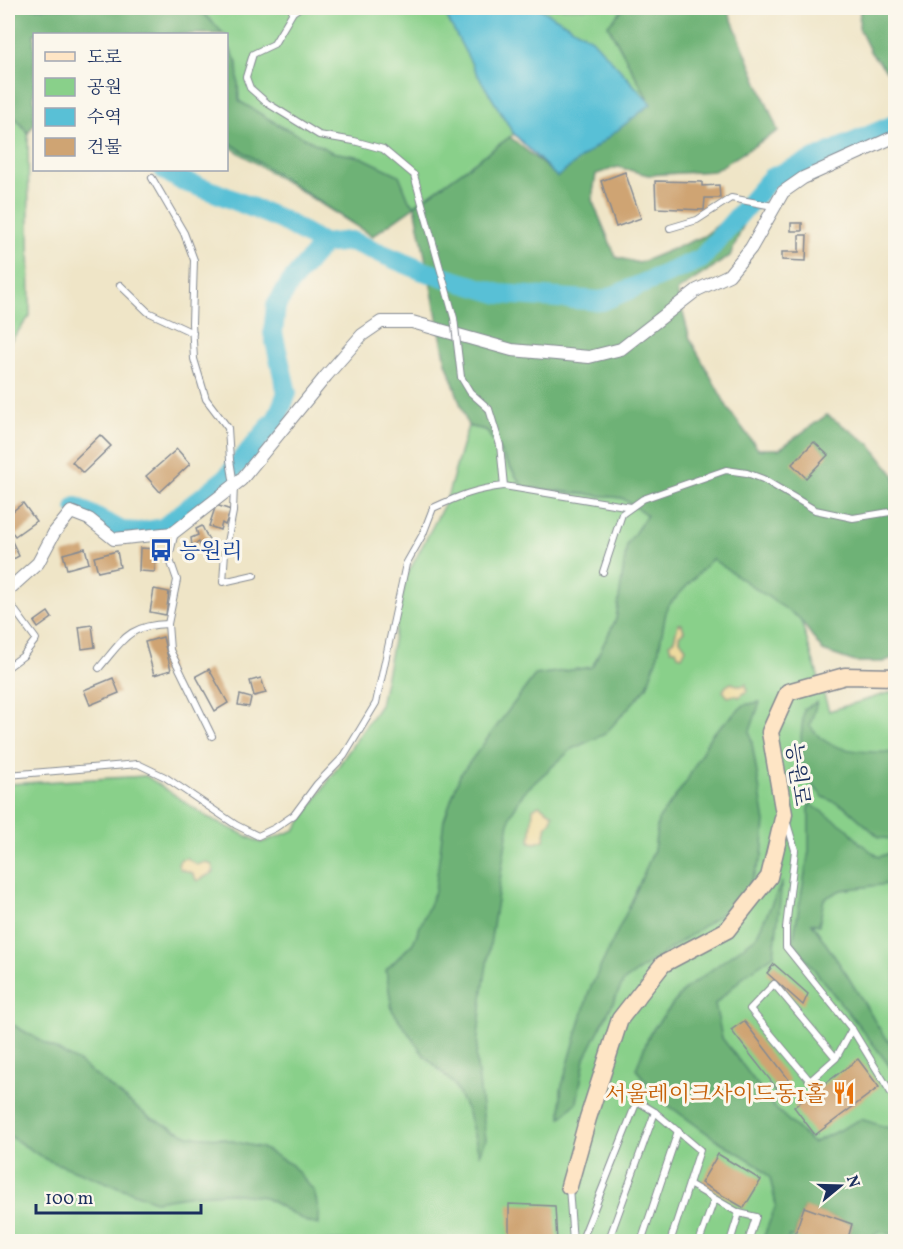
<svg xmlns="http://www.w3.org/2000/svg" width="903" height="1249" viewBox="0 0 903 1249" font-family="Vollkorn,'Noto Serif KR',serif">
  <style>
    .green { fill: #89d08a; stroke: #528074; stroke-width: 1.5 }
    .forest { fill: #6eb276; stroke: #44706a; stroke-width: 1.5 }
    .sand { fill: #eeda9e; stroke: #84847e; stroke-width: 1.5 }
    .water { fill: #59c0d6; stroke: #3a789a; stroke-width: 1.5 }
    .lines { fill: none; stroke-linecap: round; stroke-linejoin: round }
    .river { stroke: #59c0d6; stroke-width: 20 }
    .building { fill: #cfa473 }
    .lane-casing { stroke: #858a92; stroke-width: 8 }
    .street-casing { stroke: #858a92; stroke-width: 14 }
    .secondary-casing { stroke: #858a92; stroke-width: 19 }
    .lane { stroke: #fff; stroke-width: 6 }
    .street { stroke: #fff; stroke-width: 12 }
    .secondary { stroke: #fee5c5; stroke-width: 16 }
    .lane-bridge-casing { stroke: #858a92; stroke-width: 8; stroke-linecap: butt }
    .lane-bridge { stroke: #fff; stroke-width: 6 }
    .labels { text-anchor: middle; stroke-width: 6; stroke-linejoin: round; paint-order: stroke }
    .transit-label { font-size: 22px; fill: #164399; stroke: #fbf7ec; text-anchor: start }
    .street-label { font-size: 22px; fill: #1b2f5e; stroke: #fbf7ec }
    .food-label { font-size: 22px; fill: #c56008; stroke: #fbf7ec; text-anchor: end }
  </style>
  <rect width="100%" height="100%" fill="#fbf7ec"/>
  <filter id="ink" filterUnits="userSpaceOnUse"><feTurbulence type="fractalNoise" baseFrequency=".0167" numOctaves="2"/><feDisplacementMap in="SourceGraphic" scale="12" xChannelSelector="R" yChannelSelector="G"/><feConvolveMatrix kernelMatrix="1 2 1 2 8 2 1 2 1" color-interpolation-filters="sRGB"/></filter>
  <filter id="wash" filterUnits="userSpaceOnUse"><feTurbulence type="fractalNoise" baseFrequency=".008" numOctaves="4" result="noise"/><feDisplacementMap in="SourceGraphic" scale="24" xChannelSelector="R" yChannelSelector="G"/><feGaussianBlur stdDeviation="1.35" result="paint"/><feColorMatrix in="noise" values="0 0 0 0 0 0 0 0 0 0 0 0 0 0 0 0 0 1.4 0 .05"/><feComposite in="paint" operator="in"/></filter>
  <g filter="url(#wash)">
    <rect width="100%" height="100%" fill="#efe5c7"/>
    <g class="green">
      <path d="M8,8H624L608,26L651,104L557,177L514,134L372,236L227,145L226,34H34V124L28,133L30,316L8,344Z"/>
      <path d="M468,426L486,430L523,487L622,498L800,618L829,711L895,691V1241H8V784L146,776L209,818L261,843L295,830L380,705L406,577L446,501Z"/>
    </g>
    <g class="forest">
      <path d="M8,8H198L224,34H34V124L28,133L9,110L8,92Z"/>
      <path d="M624,8H727L778,131L714,171L648,175L618,167L596,174L592,200L616,257L639,263L704,236L728,217L743,226L730,256L677,291L690,339L729,410L758,449H779L827,415L869,443L895,476V657L883,662H855L823,651L799,618L712,559L667,607L658,654L647,687L605,734L572,749L524,792L510,816L483,990L476,1057L486,1140L479,1154L468,1113L454,1084L423,1054L392,1010L386,970L413,943L435,891L444,820L460,775L535,675L592,667L616,619L627,544L647,515L622,498L523,487L486,430L468,426L446,362L415,206L372,236L227,141L226,40L237,63L239,101L279,125L332,152L361,157L399,175L409,200L415,205L510,137L557,176L648,99L608,25Z"/>
      <path d="M860,8H895V80L871,53L859,28Z"/>
      <path d="M760,702L750,731L765,822L762,857L746,892L718,916L624,981L585,1058L577,1102L561,1118V1089L589,991L630,905L654,850L658,820L686,782L711,735L744,705Z"/>
      <path d="M817,702L810,725C827,755 865,751 895,753V840L879,837L845,807L823,797L803,774L801,737L804,709Z"/>
      <path d="M809,803L848,829L860,843L879,857L895,851V883L841,890L824,899L819,925L812,923L847,975L882,1033L895,1048V1074C864,1028 825,987 793,941L809,851Z"/>
      <path d="M782,882L774,955L745,975L715,1004L722,1038L776,1109L813,1143L861,1119L889,1128L895,1139V1235L878,1231L871,1241H850L848,1237L852,1224L804,1208L794,1237L789,1236L788,1241H762L776,1205L770,1178L758,1165L714,1138L661,1100L636,1069L650,1033L684,990L756,937Z"/>
      <path d="M8,1022L80,1063L149,1117L189,1136L220,1138L262,1148L292,1165L314,1191L319,1211V1225L307,1222L264,1197L229,1193L193,1195L155,1201L45,1159L8,1135Z"/>
    </g>
    <g class="sand">
      <path d="M678,624H682L684,631L679,636L680,640L686,648L682,656L678,655L676,650H671L669,643L674,640Z"/>
      <path d="M731,683L741,686L746,684L747,691L739,697L735,695L728,697L723,691L726,686Z"/>
      <path d="M539,805L553,814L551,821L547,825L544,840L536,843L530,842L533,809Z"/>
      <path d="M187,858L197,865L206,862L212,865L214,872L197,881L192,873L180,869L178,864L181,859Z"/>
    </g>
    <path class="water" d="M442,8H539L592,39L651,104L557,177L514,134L477,74Z"/>
    <g class="lines">
      <g class="river">
        <path d="M164,170L182,181L212,191L282,220L323,244L351,241L423,271L500,294L602,301L701,259L771,178L896,124"/>
        <path d="M76,507L122,531L139,532L163,528L226,478L277,418L287,393L273,333L276,306L290,283L323,244"/>
      </g>
    </g>
    <g id="blocks">
      <g class="building">
        <path d="M625,172L641,218L616,227L601,181Z"/>
        <path d="M655,181L702,182V186L719,185L720,198H705L704,210L656,208Z"/>
        <rect x="791" y="223" width="11" height="8"/>
        <path d="M799,235H807L806,261L782,260V252H799Z"/>
        <path d="M100,435L111,446L83,473L72,462Z"/>
        <path d="M814,442L828,455L806,478L792,464Z"/>
        <path d="M177,449L190,464L160,492L146,476Z"/>
        <path d="M23,503L36,521L15,536L8,527V515Z"/>
        <path d="M216,505L231,510L225,525L222,523L220,530L209,526Z"/>
        <path d="M202,526L213,549L204,553L199,542L192,546L191,538L198,535L196,529Z"/>
        <path d="M8,533L19,556L8,562L9,550Z"/>
        <path d="M85,548L89,563L67,569L63,554Z"/>
        <path d="M140,548L156,549L155,572L139,571Z"/>
        <path d="M117,551L120,567L98,572L94,557Z"/>
        <path d="M154,589L169,592L166,615L150,612Z"/>
        <path d="M48,612L52,618L38,628L34,622Z"/>
        <path d="M92,625L95,647L82,649L79,627Z"/>
        <path d="M163,637L171,670L154,675L145,642Z"/>
        <path d="M209,669L228,703L215,711L196,676Z"/>
        <path d="M113,678L119,693L90,705L84,690Z"/>
        <path d="M261,678L266,693L254,696L250,681Z"/>
        <path d="M240,695L251,698L249,707L238,705Z"/>
        <path d="M774,964L808,994L803,1005L767,973Z"/>
        <path d="M744,1021L790,1081L778,1090L731,1030Z"/>
        <path d="M858,1059L879,1087L815,1135L794,1107Z"/>
        <path d="M718,1154L761,1180L744,1208L701,1183Z"/>
        <path d="M509,1204L555,1206L557,1242H509Z"/>
        <path d="M804,1207L852,1224L847,1242H808L794,1237Z"/>
      </g>
    </g>
  </g>
  <g filter="url(#ink)">
    <use href="#blocks" fill-opacity="0" stroke="#858a92" stroke-width="1.5"/>
    <g class="lines">
      <g class="lane-casing">
        <g id="lane">
          <path d="M299,8L293,12L274,44L253,54L246,77L250,88L267,103L319,135L354,141L383,149L414,175"/>
          <path d="M152,178L184,233L194,260L192,323L194,359L206,399L228,428L230,460L234,485L233,512L225,552L223,582L254,575"/>
          <path d="M670,228L697,220L731,198L773,206"/>
          <path d="M120,285L148,312L193,333"/>
          <path d="M461,377L470,392L489,409L500,445L504,486L631,507"/>
          <path d="M893,451H896"/>
          <path d="M175,532L169,557L177,580L168,624L170,650L212,736"/>
          <path d="M603,572L622,514L643,499L726,470L747,473L763,479L815,510L853,518L896,511"/>
          <path d="M8,601L36,639L23,656L8,667"/>
          <path d="M99,668C123,640 128,625 168,624"/>
          <path d="M8,775L138,764L165,777L236,825L258,836L275,828L294,815L317,784L344,756L376,703L406,564L423,534L433,508C459,496 476,489 504,486"/>
          <path d="M787,823L795,850L786,928V947L852,1029L896,1101"/>
          <path d="M836,1058L810,1081L750,1009L774,984L836,1058L852,1029"/>
          <path d="M689,1184L739,1213L756,1217L748,1242"/>
          <path d="M569,1187L573,1242"/>
          <path d="M581,1242L637,1101L655,1112L700,1150L670,1242"/>
          <path d="M608,1242L655,1112"/>
          <path d="M641,1242L678,1131"/>
          <path d="M699,1242L714,1200"/>
          <path d="M730,1242L739,1213"/>
        </g>
      </g>
      <g class="street-casing">
        <path id="street" d="M8,590L38,563L54,533L71,512L89,519L114,539L173,533L241,480L326,376L362,335L381,322H412L512,350L589,357L621,349L697,290L729,275L751,248L783,192L803,178L896,136"/>
      </g>
      <g class="secondary-casing">
        <path id="secondary" d="M569,1186L588,1118L620,1019L663,964L727,930L769,877L784,814L770,732L788,692L845,676L896,677"/>
      </g>
      <use href="#lane" class="lane"/>
      <use href="#street" class="street"/>
      <use href="#secondary" class="secondary"/>
      <g class="lane-bridge-casing">
        <path id="lane-bridge" d="M414,175L454,318L461,377"/>
      </g>
      <use href="#lane-bridge" class="lane-bridge"/>
    </g>
  </g>
  <defs>
    <g id="bus-bare" transform="scale(1.8)"><path d="M-5-6H5V4H4V6H2V4H-2V6H-4V4H-5ZM-3.5-4V0h7V-4ZM-3.5 1.2v1.5H-2V1.2ZM2 1.2v1.5H3.5V1.2Z" fill="#1a4fb4" stroke="#fbf7ec" stroke-width="2.5" paint-order="stroke"/></g>
    <g id="restaurant-bare" transform="scale(1.8)"><path d="M-5-6h1v4h1v-4h1v4h1v-4h1v5L-1.5 .5V6h-2V.5L-5-1ZM5-6V6H3V1.5H1.5Q1.5-4 5-6Z" fill="#e8710a" stroke="#fbf7ec" stroke-width="2.5" paint-order="stroke"/></g>
  </defs>
  <g fill-rule="evenodd">
    <use href="#bus-bare" x="161" y="550"/>
    <use href="#restaurant-bare" x="844" y="1093"/>
  </g>
  <g class="labels">
    <g class="transit-label">
      <text x="179" y="558">능원리</text>
    </g>
    <g class="street-label">
      <text transform="translate(799 774) rotate(82)" y="8">능원로</text>
    </g>
    <g class="food-label">
      <text x="826" y="1101">서울레이크사이드동1홀</text>
    </g>
  </g>
  <rect width="903" height="1249" fill="none" stroke="#fbf7ec" stroke-width="30"/>
  <rect x="33" y="33" width="195" height="138" fill="#fbf7ec" stroke="#a1a7b3" stroke-width="1.5"/>
  <rect x="45" y="52" width="30" height="9" fill="#fee5c5" stroke="#a1a7b3" stroke-width="1.5"/>
  <text x="87" y="63" font-size="18" fill="#1b2f5e">도로</text>
  <rect x="45" y="78" width="30" height="18" fill="#89d08a" stroke="#a1a7b3" stroke-width="1.5"/>
  <text x="87" y="93" font-size="18" fill="#1b2f5e">공원</text>
  <rect x="45" y="108" width="30" height="18" fill="#59c0d6" stroke="#a1a7b3" stroke-width="1.5"/>
  <text x="87" y="123" font-size="18" fill="#1b2f5e">수역</text>
  <rect x="45" y="138" width="30" height="18" fill="#cfa473" stroke="#a1a7b3" stroke-width="1.5"/>
  <text x="87" y="153" font-size="18" fill="#1b2f5e">건물</text>
  <g transform="translate(840 1186) rotate(71)" stroke="#fbf7ec" stroke-width="4.5" paint-order="stroke">
  <path d="M0-4.5L10 22L0 15L-10 22Z" fill="#1b2f5e"/>
  <text y="-9" font-size="16" font-weight="bold" text-anchor="middle" fill="#1b2f5e">N</text>
  </g>
  <path d="M36 1204v9h165v-9" fill="none" stroke="#1b2f5e" stroke-width="3"/>
  <text x="45" y="1204" font-size="18" fill="#1b2f5e" stroke="#fbf7ec" stroke-width="4.5" paint-order="stroke">100 m</text>
</svg>
